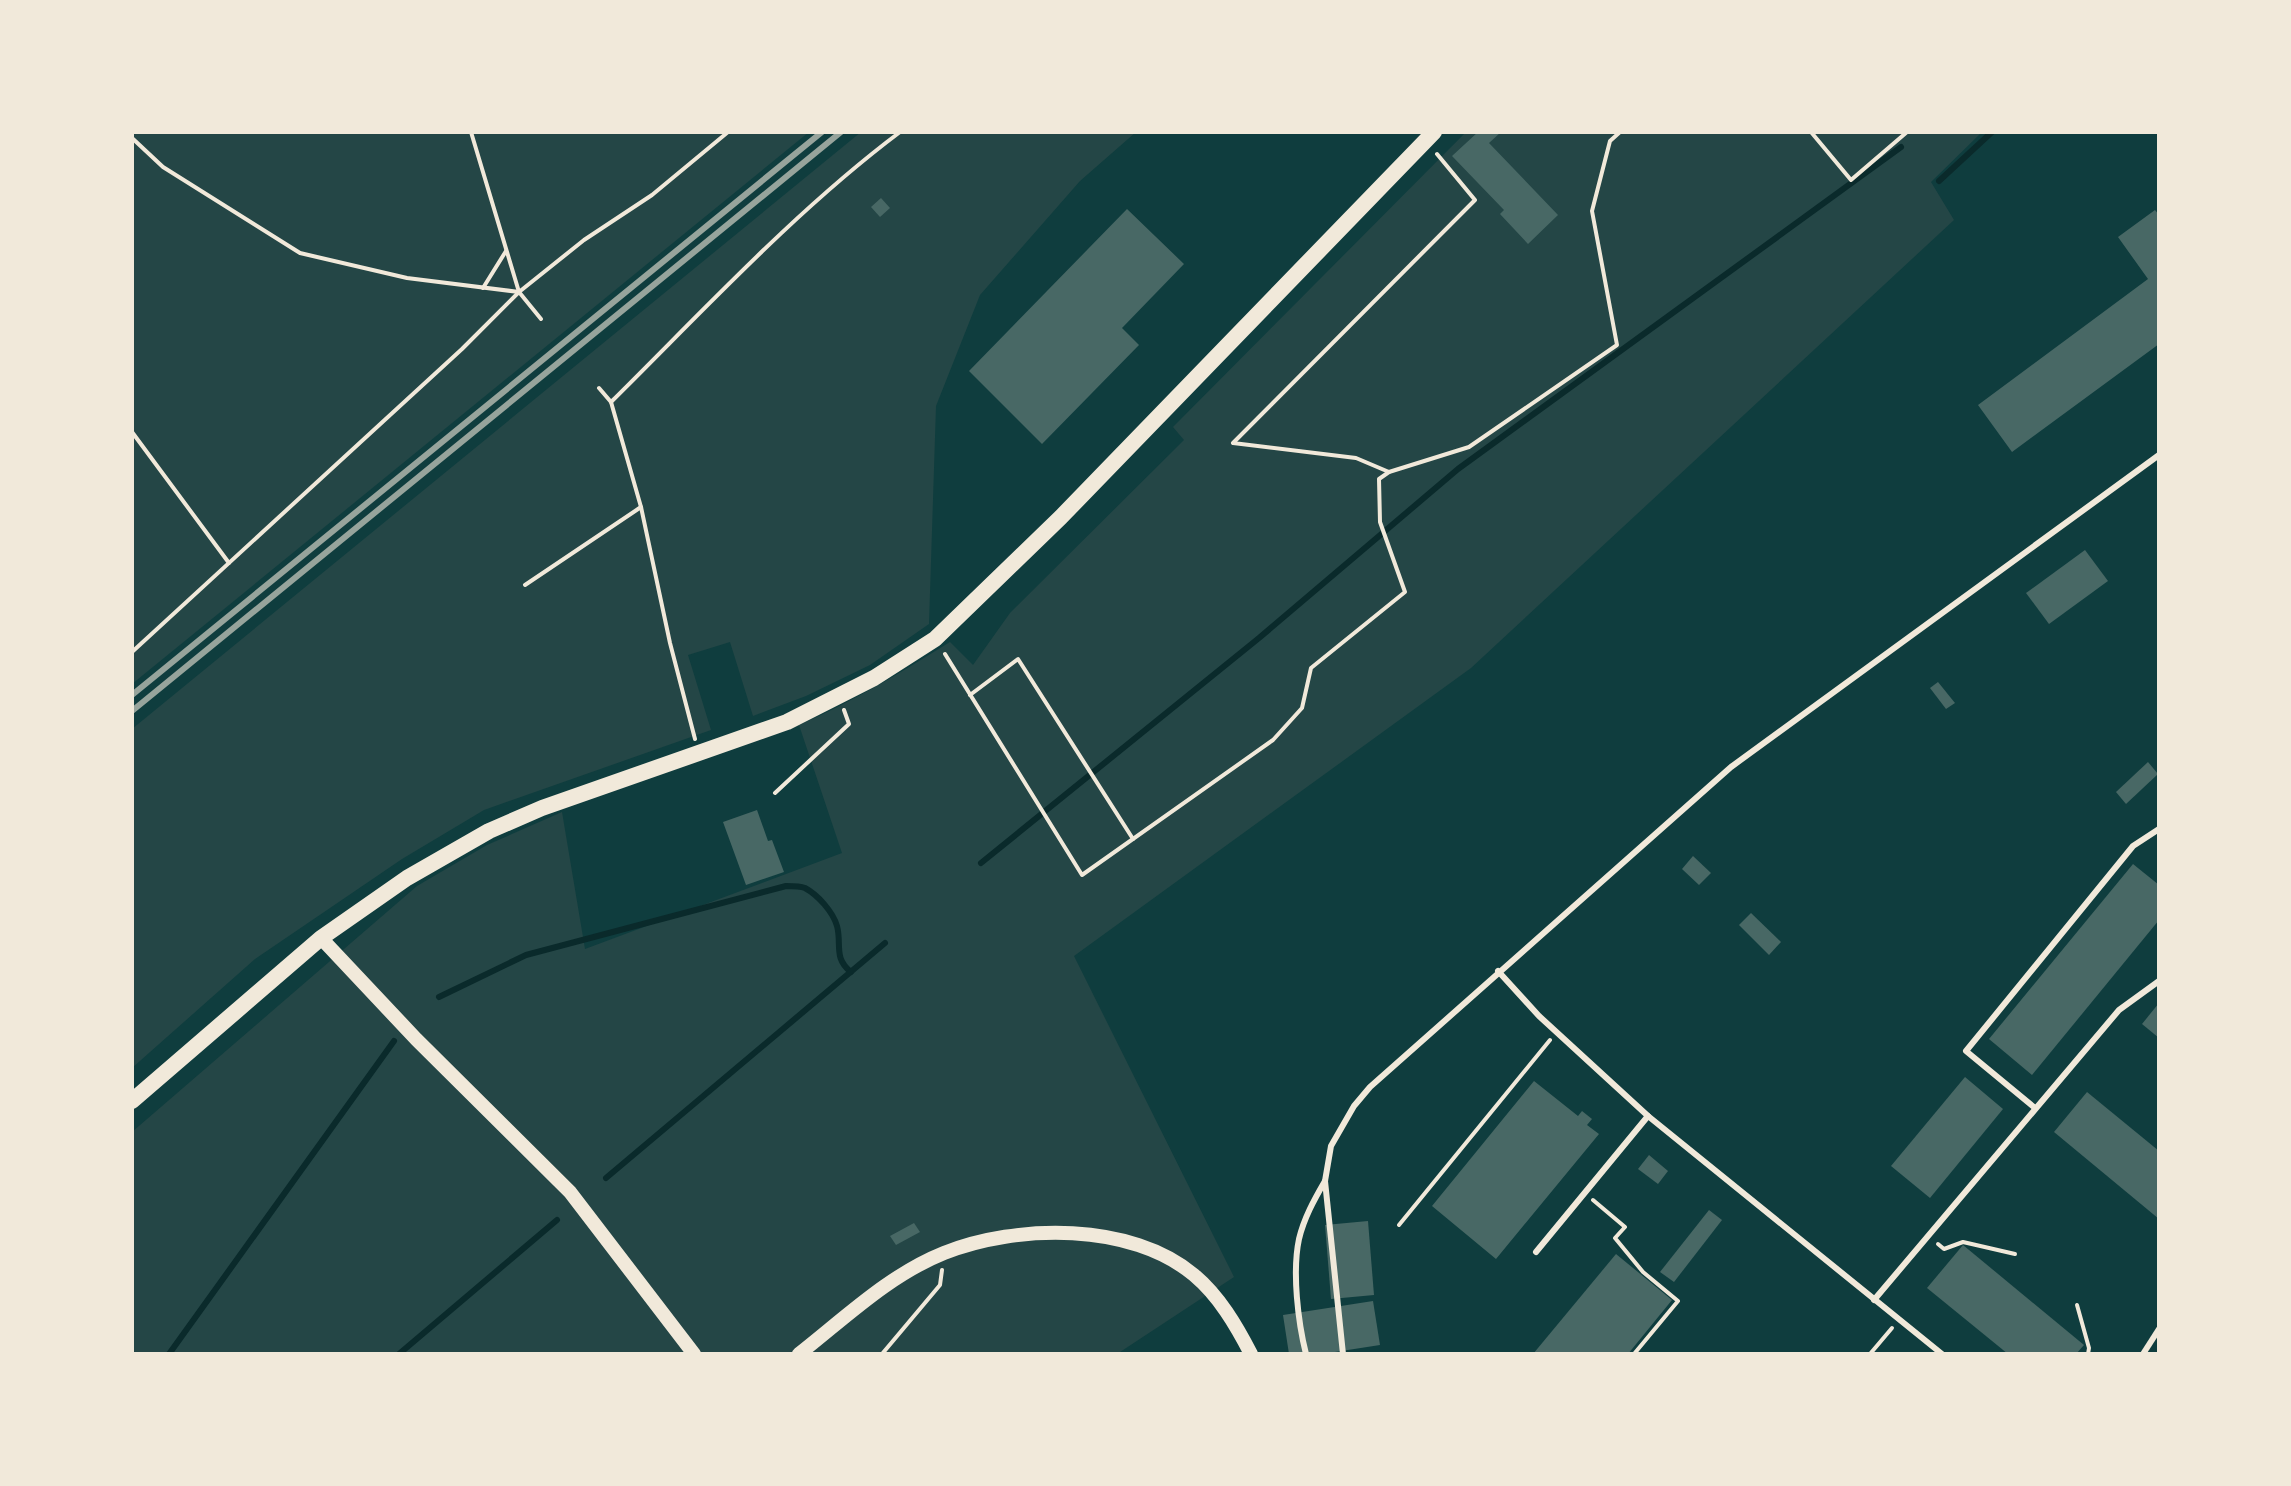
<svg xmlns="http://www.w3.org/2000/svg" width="2291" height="1486" viewBox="0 0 2291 1486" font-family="Overpass,sans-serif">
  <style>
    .green { fill: #244646 }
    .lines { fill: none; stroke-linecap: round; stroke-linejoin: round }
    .stream { stroke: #0a2a2b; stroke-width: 6 }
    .building { fill: #486865 }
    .path { stroke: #f1e9da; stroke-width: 4 }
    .service { stroke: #f1e9da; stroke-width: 6 }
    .tertiary { stroke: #f1e9da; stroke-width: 14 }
    .secondary { stroke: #f1e9da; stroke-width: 16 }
    .rail { stroke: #97a49c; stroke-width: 6 }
  </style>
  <rect width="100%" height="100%" fill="#0f3d3e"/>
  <g class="green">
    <path d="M132,132H809L132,684Z"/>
    <path d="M861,132H1136L1080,181L980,295L936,406L929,624L870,665L806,696L753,716L730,642L688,655L711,730L484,810L402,859L255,959L132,1068V729Z"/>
    <path d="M1466,132H1982L1931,182L1954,220L1471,668L1074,956L1234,1277L1117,1354H132V1132L417,886L487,845L562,812L585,949L842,853L799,725C853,702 901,672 950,642L973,665L1010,613L1184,440L1173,427Z"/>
  </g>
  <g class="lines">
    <g class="stream">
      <path d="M1939,181L1992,132"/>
      <path d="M981,863L1259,638L1458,469L1901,147"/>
      <path d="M439,997L526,955L786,886C791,886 800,886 805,888C818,895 833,912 837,926C842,944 833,958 851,972"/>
      <path d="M606,1178L885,943"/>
      <path d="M169,1354L394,1041"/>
      <path d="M399,1354L557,1220"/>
    </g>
  </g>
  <g class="building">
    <path d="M1478,132H1501L1489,143L1558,215L1528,244L1500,214L1504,210L1452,156Z"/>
    <path d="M881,198L890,208L880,217L871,207Z"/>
    <path d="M1127,209L1184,264L1122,328L1139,345L1042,444L969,371Z"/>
    <path d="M2155,210L2159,215V344L2012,452L1978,405L2148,279L2118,237Z"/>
    <path d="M2085,550L2108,581L2049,624L2026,593Z"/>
    <path d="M1938,682L1955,703L1946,709L1930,688Z"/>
    <path d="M2148,762L2158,774L2126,804L2116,792Z"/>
    <path d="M757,810L768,841L772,840L784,872L746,885L723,822Z"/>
    <path d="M1693,856L1711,873L1699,885L1682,869Z"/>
    <path d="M2133,864L2159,885V920L2032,1075L1989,1039Z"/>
    <path d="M1751,913L1781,942L1769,955L1739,925Z"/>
    <path d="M2159,1003V1038L2142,1024Z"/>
    <path d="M1965,1077L2003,1109L1930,1198L1891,1166Z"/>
    <path d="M1534,1081L1578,1116L1582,1111L1592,1119L1587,1125L1599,1134L1496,1259L1432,1206Z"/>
    <path d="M2087,1092L2159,1151V1219L2054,1132Z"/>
    <path d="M1649,1155L1668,1171L1658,1184L1638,1169Z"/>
    <path d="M1709,1210L1722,1220L1674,1282L1660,1272Z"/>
    <path d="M1368,1221L1374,1295L1331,1299L1325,1225Z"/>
    <path d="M914,1223L920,1232L896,1245L890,1236Z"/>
    <path d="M1963,1245L2084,1345L2076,1354H2008L1927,1288Z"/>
    <path d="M1616,1254L1672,1300L1628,1354H1533Z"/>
    <path d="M1373,1301L1380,1345L1322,1354H1289L1283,1315Z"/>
  </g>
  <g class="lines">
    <g class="path">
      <path d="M471,132L519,292L541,319"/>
      <path d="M1811,132L1851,180L1907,132"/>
      <path d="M132,138L163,167L300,253L407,278L519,292"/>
      <path d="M1437,154L1475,200L1233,443L1356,458L1389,472L1469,447L1617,345L1592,211L1610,141L1620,132"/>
      <path d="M483,288L506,251"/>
      <path d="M599,388L611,402L641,507L670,643L695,739"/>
      <path d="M611,402C703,311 796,210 900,132"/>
      <path d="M132,432L229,563"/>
      <path d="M525,585L641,507"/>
      <path d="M132,652L462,349L519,292L584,240L652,195L728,132"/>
      <path d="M945,654L1082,875L1273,740L1302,708L1311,668L1405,592L1380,522L1379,479L1389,472"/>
      <path d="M970,695L1018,659L1133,839"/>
      <path d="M775,793L849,724L844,710"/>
      <path d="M1593,1200L1625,1227L1615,1238L1643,1272L1678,1301L1634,1354"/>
      <path d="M1399,1225L1550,1040"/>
      <path d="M1938,1244L1944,1249L1963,1242L2015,1254"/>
      <path d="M2077,1305L2089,1348L2088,1354"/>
      <path d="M882,1354L940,1285L942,1270"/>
      <path d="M1870,1354L1892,1328"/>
    </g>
    <g class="service">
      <path d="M1498,971L1539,1016L1648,1116L1942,1354"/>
      <path d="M2035,1108L1966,1051L2133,846L2159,829"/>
      <path d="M1536,1252L1648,1116"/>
      <path d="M1874,1300L2119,1010L2159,981"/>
      <path d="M1306,1354C1298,1322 1292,1272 1299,1239C1304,1218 1314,1200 1325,1181"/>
      <path d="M1343,1354L1325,1181L1331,1146L1354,1106L1370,1087L1731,767L2159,455"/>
      <path d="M2143,1354L2159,1329"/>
    </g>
    <g class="tertiary">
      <path d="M321,938L416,1039L570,1192L694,1354"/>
      <path d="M799,1354C845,1318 889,1275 944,1253C1017,1224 1131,1222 1194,1275C1219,1296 1236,1325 1251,1354"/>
    </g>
    <path class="secondary" d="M132,1101L321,938L407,878L489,831L542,808L787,722L874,678L935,639L1061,517L1434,132"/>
    <g class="rail">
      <path d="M132,695L822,132"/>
      <path d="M132,711L841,132"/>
    </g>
  </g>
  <rect width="2291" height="1486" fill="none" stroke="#f1e9da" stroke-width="268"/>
</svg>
